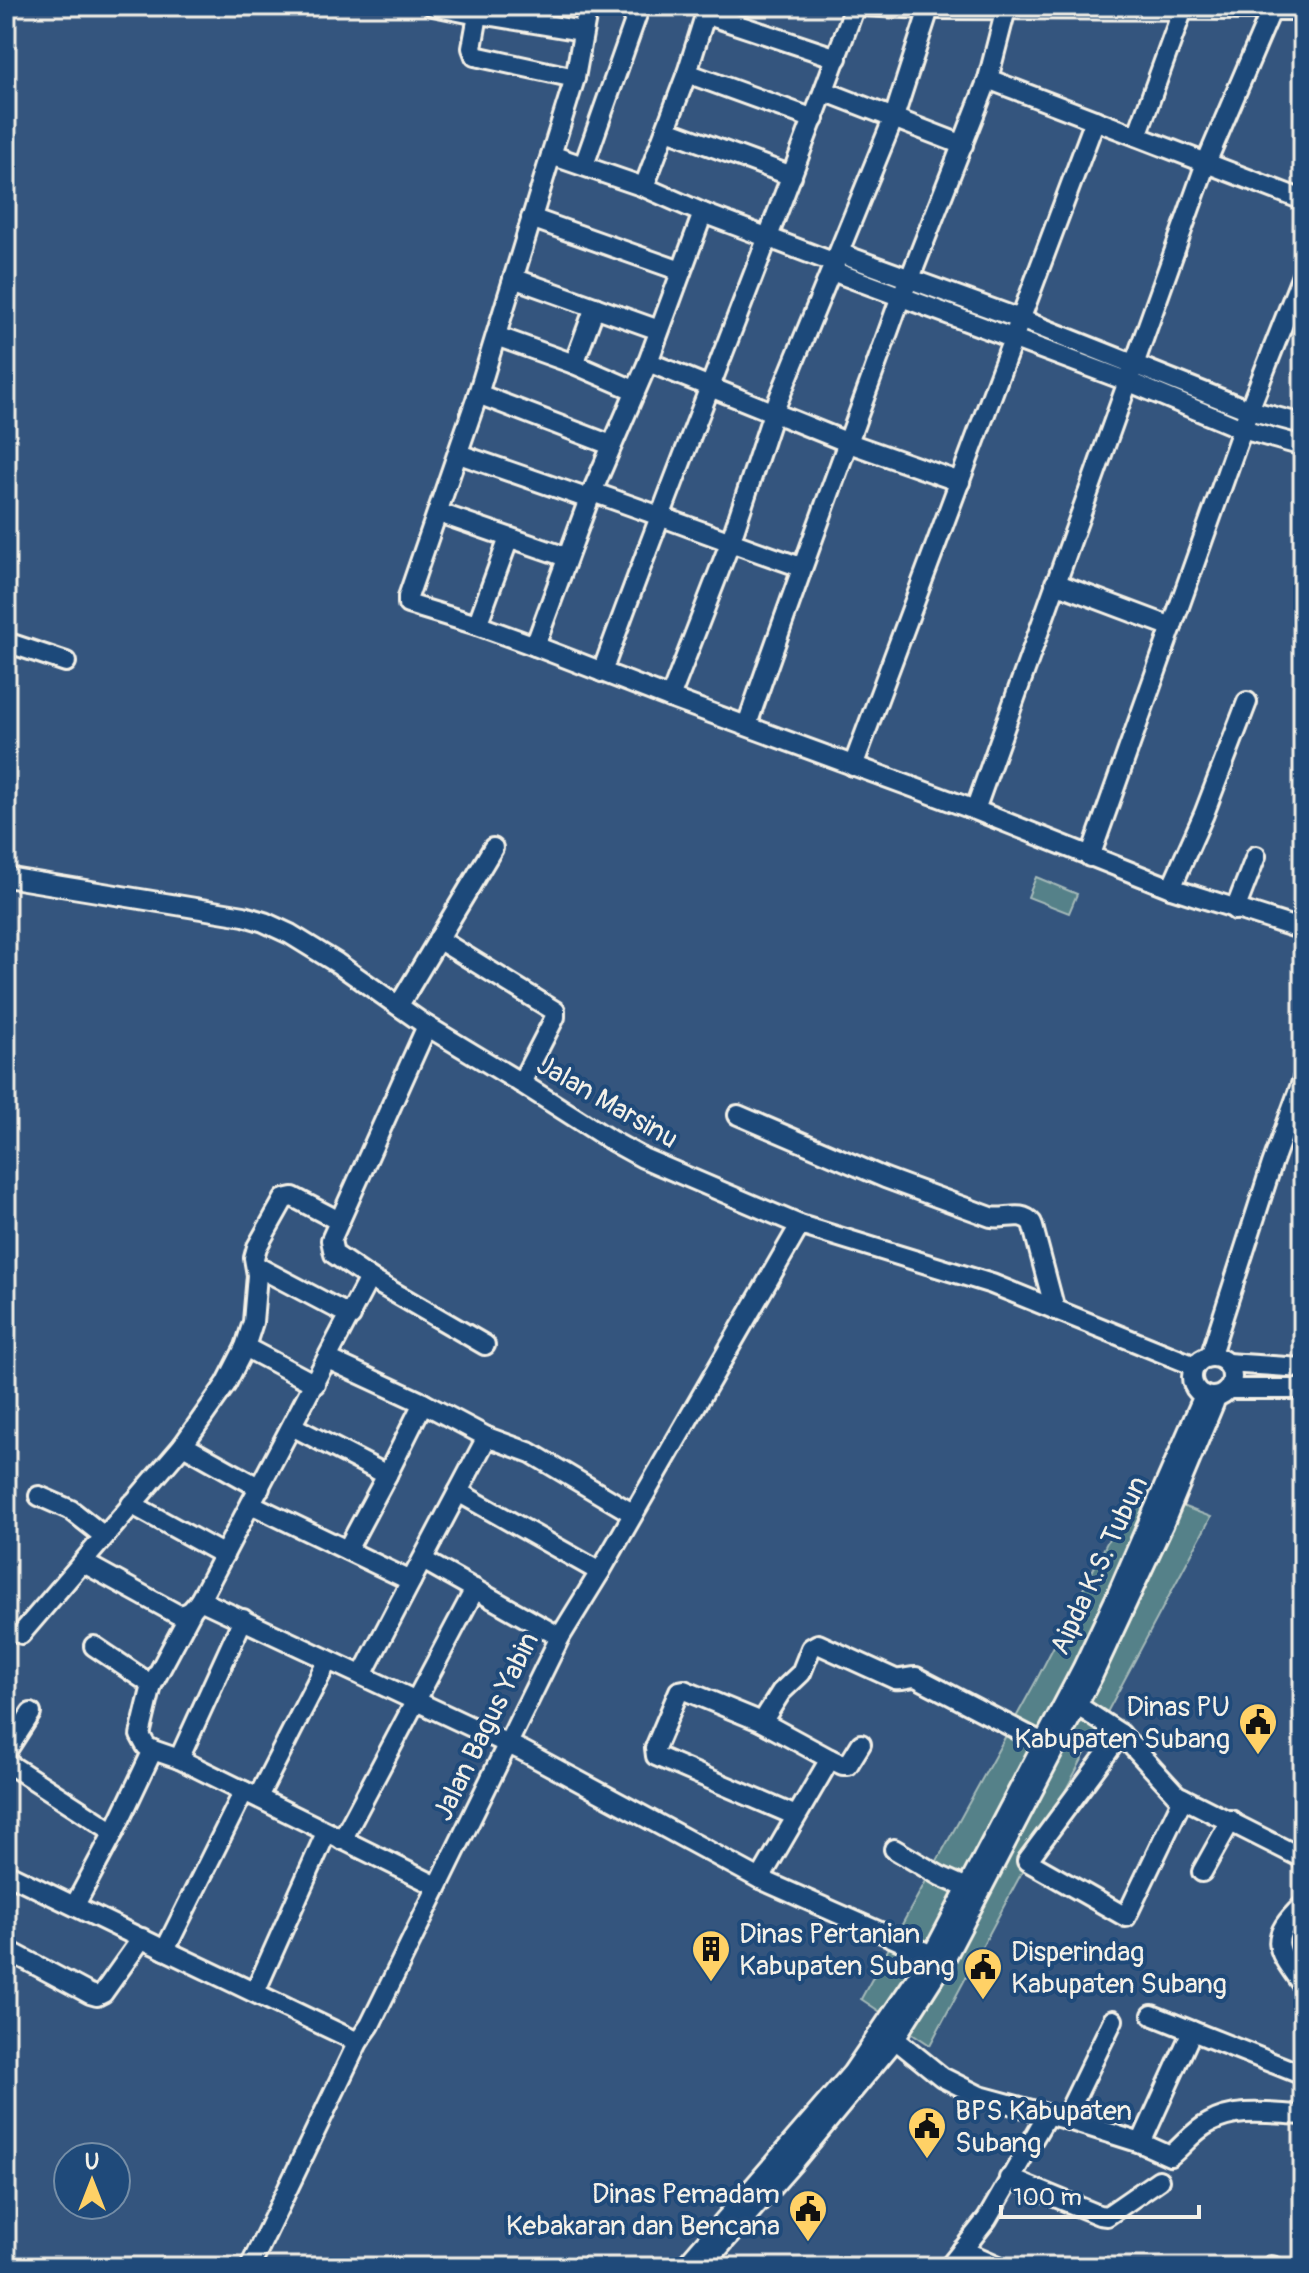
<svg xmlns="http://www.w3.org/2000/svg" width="1309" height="2273" viewBox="0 0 1309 2273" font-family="Pangolin,sans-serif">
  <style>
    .park { fill: #558189; stroke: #a4b9b8; stroke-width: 2 }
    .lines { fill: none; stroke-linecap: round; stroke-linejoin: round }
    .minor-casing { stroke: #f4f1e8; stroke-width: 24 }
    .minor { stroke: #1f4a7a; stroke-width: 18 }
    .labels { text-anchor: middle; stroke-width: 8; stroke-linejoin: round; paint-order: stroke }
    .street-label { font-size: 28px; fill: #f4f1e8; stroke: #1f4a7a }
    .poi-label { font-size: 28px; fill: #f4f1e8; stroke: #1f4a7a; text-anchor: start }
  </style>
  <rect width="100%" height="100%" fill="#34557e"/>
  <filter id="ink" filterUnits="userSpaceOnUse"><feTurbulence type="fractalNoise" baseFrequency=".0125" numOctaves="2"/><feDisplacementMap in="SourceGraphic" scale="16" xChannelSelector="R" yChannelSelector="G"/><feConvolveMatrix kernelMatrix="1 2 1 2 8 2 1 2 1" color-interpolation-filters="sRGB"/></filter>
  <g filter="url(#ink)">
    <g class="park">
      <path d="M1036,877L1077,894L1069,913L1028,897Z"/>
      <path d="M1135,1488L1211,1517L930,2045L861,1999L1036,1681Z"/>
    </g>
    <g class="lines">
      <g class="minor-casing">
        <g id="minor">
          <path d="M433,6L478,15"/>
          <path d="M588,6L575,78L551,155L478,394L408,597V604L477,625L535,646L670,698L975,810L1171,888L1303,930"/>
          <path d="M856,6L929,9L1303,10"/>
          <path d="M705,14L837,58"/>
          <path d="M687,73L814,119"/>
          <path d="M575,78L475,56L472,48L478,15L481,14L582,31"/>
          <path d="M988,79L1303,200"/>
          <path d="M824,91L963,145"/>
          <path d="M667,130L792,176"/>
          <path d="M1137,136L1183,9"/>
          <path d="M551,155L644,187L703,213L835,263"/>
          <path d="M584,165L640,6"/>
          <path d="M644,187L687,73L708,6"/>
          <path d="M531,218L681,271"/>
          <path d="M839,253L1020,319L1249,410L1303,424"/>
          <path d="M832,271L1127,381L1242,429L1303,446"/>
          <path d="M513,278L659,330"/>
          <path d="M496,336L574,364L634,390"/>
          <path d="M648,362L849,443L960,482"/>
          <path d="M574,364L595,307"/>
          <path d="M478,394L611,445"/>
          <path d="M459,454L589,499"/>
          <path d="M592,492C662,516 731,543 801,567"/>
          <path d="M439,513L566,557"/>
          <path d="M1055,583L1172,627"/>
          <path d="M477,625L509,538"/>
          <path d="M6,642L66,662"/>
          <path d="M535,646L589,499L648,362L703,213"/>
          <path d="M602,672C683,449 774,229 855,6"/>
          <path d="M670,698L730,543L773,413L894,117L929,9"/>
          <path d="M747,725C796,581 850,439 901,296L910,278L988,79L1006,9"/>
          <path d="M853,766L1095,120"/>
          <path d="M975,810L1206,163L1271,11"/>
          <path d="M1090,857L1249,410L1303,273"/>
          <path d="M6,877L244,916L264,922L290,934L337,963L427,1026L521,1083L612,1141L643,1158L800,1225L992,1284L1195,1366"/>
          <path d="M1171,888L1204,814L1247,702"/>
          <path d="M1235,910L1256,856"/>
          <path d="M438,939L555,1011V1017L521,1083"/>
          <path d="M399,1005L493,848"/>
          <path d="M738,1115L885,1178L991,1217C1006,1220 1021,1210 1032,1223L1055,1310"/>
          <path d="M256,1266L351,1316"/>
          <path d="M369,1278L485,1345"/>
          <path d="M245,1347L315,1384"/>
          <path d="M1210,1357L1272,1164L1303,1079"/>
          <circle cx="1212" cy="1377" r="20"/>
          <path d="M328,1359L423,1403L487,1437L531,1453L632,1513"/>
          <path d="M1227,1363L1303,1368"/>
          <path d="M1229,1389H1303"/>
          <path d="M292,1426L387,1475L423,1403"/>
          <path d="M183,1445L226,1384L245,1347L253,1322L257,1275L254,1258L257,1247L284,1199L293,1197L339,1221"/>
          <path d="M458,1492L600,1572"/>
          <path d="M39,1496L71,1510L104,1536"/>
          <path d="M131,1504L224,1555"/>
          <path d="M251,1504L411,1581L487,1437"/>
          <path d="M347,1550L387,1475"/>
          <path d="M423,1560L560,1637"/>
          <path d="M84,1563L177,1614C189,1616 193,1609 200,1600L369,1278L334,1254L331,1240L427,1026"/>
          <path d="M200,1600L523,1751L760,1879L932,1955"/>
          <path d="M243,1619L179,1759L244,1791"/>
          <path d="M21,1634L183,1445L260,1488"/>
          <path d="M94,1646L152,1685"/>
          <path d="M362,1675L411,1581"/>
          <path d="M1078,1706L1121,1734L1027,1861L1126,1917L1183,1798"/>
          <path d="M762,1722L781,1692L801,1673L811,1648L818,1644L895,1679C903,1680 908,1677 916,1677L1043,1743"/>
          <path d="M1121,1734L1177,1795L1300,1857L1303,1861"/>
          <path d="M153,1750L146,1746L140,1735L152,1685L191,1612"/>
          <path d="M6,1752L31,1713"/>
          <path d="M830,1759L843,1765H848L861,1744"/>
          <path d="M6,1762L114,1832"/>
          <path d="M258,1797L328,1660"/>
          <path d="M342,1840L475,1589"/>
          <path d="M894,1849L940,1876L967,1888"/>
          <path d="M1202,1872L1231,1820"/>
          <path d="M6,1873L165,1950"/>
          <path d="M760,1879L830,1759L762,1722L684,1690L679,1691L655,1748L656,1756L796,1816"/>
          <path d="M75,1905L114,1832L153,1750L179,1759"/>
          <path d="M1303,1905C1266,1940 1277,1949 1303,1986"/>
          <path d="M13,1953L90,1994L97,1996L103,1993L142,1938"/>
          <path d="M255,1992L326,1833"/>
          <path d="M1152,2015L1303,2075"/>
          <path d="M895,2039L942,2077L980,2096L1065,2119L1141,2143L1192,2031"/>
          <path d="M358,2042L165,1950L244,1791L437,1886"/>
          <path d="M1065,2119L1113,2020"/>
          <path d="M1141,2143L1170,2156C1183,2146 1193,2131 1209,2123C1237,2107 1272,2114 1303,2115"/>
          <path d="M1009,2178L1099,2215L1107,2216L1159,2180"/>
          <path d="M962,2250L1001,2267"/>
          <path d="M1271,2266L1275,2267"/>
          <path d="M250,2267L358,2042L370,2025L560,1637L600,1572L800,1225"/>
          <path d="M684,2267L852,2073L932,1955L1082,1669L1116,1597L1204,1395"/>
          <path d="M702,2267L794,2162L890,2046L944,1961L1093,1675L1163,1525L1214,1403"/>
          <path d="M949,2267L987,2219L1047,2115"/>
        </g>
      </g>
      <use href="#minor" class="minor"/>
    </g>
  </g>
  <defs>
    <g id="civic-pin" transform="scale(2)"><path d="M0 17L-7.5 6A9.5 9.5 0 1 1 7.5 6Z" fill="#ffd166" stroke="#1f4a7a"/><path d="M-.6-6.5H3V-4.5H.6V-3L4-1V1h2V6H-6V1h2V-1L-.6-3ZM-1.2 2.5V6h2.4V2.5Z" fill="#111"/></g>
    <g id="building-pin" transform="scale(2)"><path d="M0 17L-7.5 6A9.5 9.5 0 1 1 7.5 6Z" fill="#ffd166" stroke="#1f4a7a"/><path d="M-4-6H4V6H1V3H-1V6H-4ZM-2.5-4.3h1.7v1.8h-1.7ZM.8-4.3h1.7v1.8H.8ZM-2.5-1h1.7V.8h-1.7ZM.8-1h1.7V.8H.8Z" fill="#111"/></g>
  </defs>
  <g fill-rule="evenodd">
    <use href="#civic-pin" x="1258" y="1722"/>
    <use href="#building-pin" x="711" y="1949"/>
    <use href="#civic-pin" x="983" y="1967"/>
    <use href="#civic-pin" x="927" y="2126"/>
    <use href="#civic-pin" x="808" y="2209"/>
  </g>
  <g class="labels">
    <g class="street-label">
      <text transform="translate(608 1101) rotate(30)" y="10">Jalan Marsinu</text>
      <text transform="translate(1098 1565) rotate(-65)" y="10">Aipda K.S. Tubun</text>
      <text transform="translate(485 1726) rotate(-64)" y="10">Jalan Bagus Yabin</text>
    </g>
    <g class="poi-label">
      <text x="1230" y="1716" text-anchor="end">Dinas PU<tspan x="1230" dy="32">Kabupaten Subang</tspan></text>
      <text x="739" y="1943">Dinas Pertanian<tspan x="739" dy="32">Kabupaten Subang</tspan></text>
      <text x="1011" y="1961">Disperindag<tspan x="1011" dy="32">Kabupaten Subang</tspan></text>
      <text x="955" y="2120">BPS Kabupaten<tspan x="955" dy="32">Subang</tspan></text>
      <text x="780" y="2203" text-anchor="end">Dinas Pemadam<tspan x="780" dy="32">Kebakaran dan Bencana</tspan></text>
    </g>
  </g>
  <rect width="1309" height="2273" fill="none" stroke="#1f4a7a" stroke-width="32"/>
  <rect x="16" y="16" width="1277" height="2241" fill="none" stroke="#f4f1e8" stroke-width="3" filter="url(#ink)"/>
  <g transform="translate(92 2181)"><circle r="38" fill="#1f4a7a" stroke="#748da6" stroke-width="2"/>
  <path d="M0-6L14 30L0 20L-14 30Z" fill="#ffd166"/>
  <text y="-12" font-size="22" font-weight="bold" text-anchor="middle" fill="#f4f1e8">U</text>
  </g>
  <path d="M1001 2205v12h198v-12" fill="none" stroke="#f4f1e8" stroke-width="4"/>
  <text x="1013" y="2205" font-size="24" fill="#f4f1e8" stroke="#1f4a7a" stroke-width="6" paint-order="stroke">100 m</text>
</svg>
